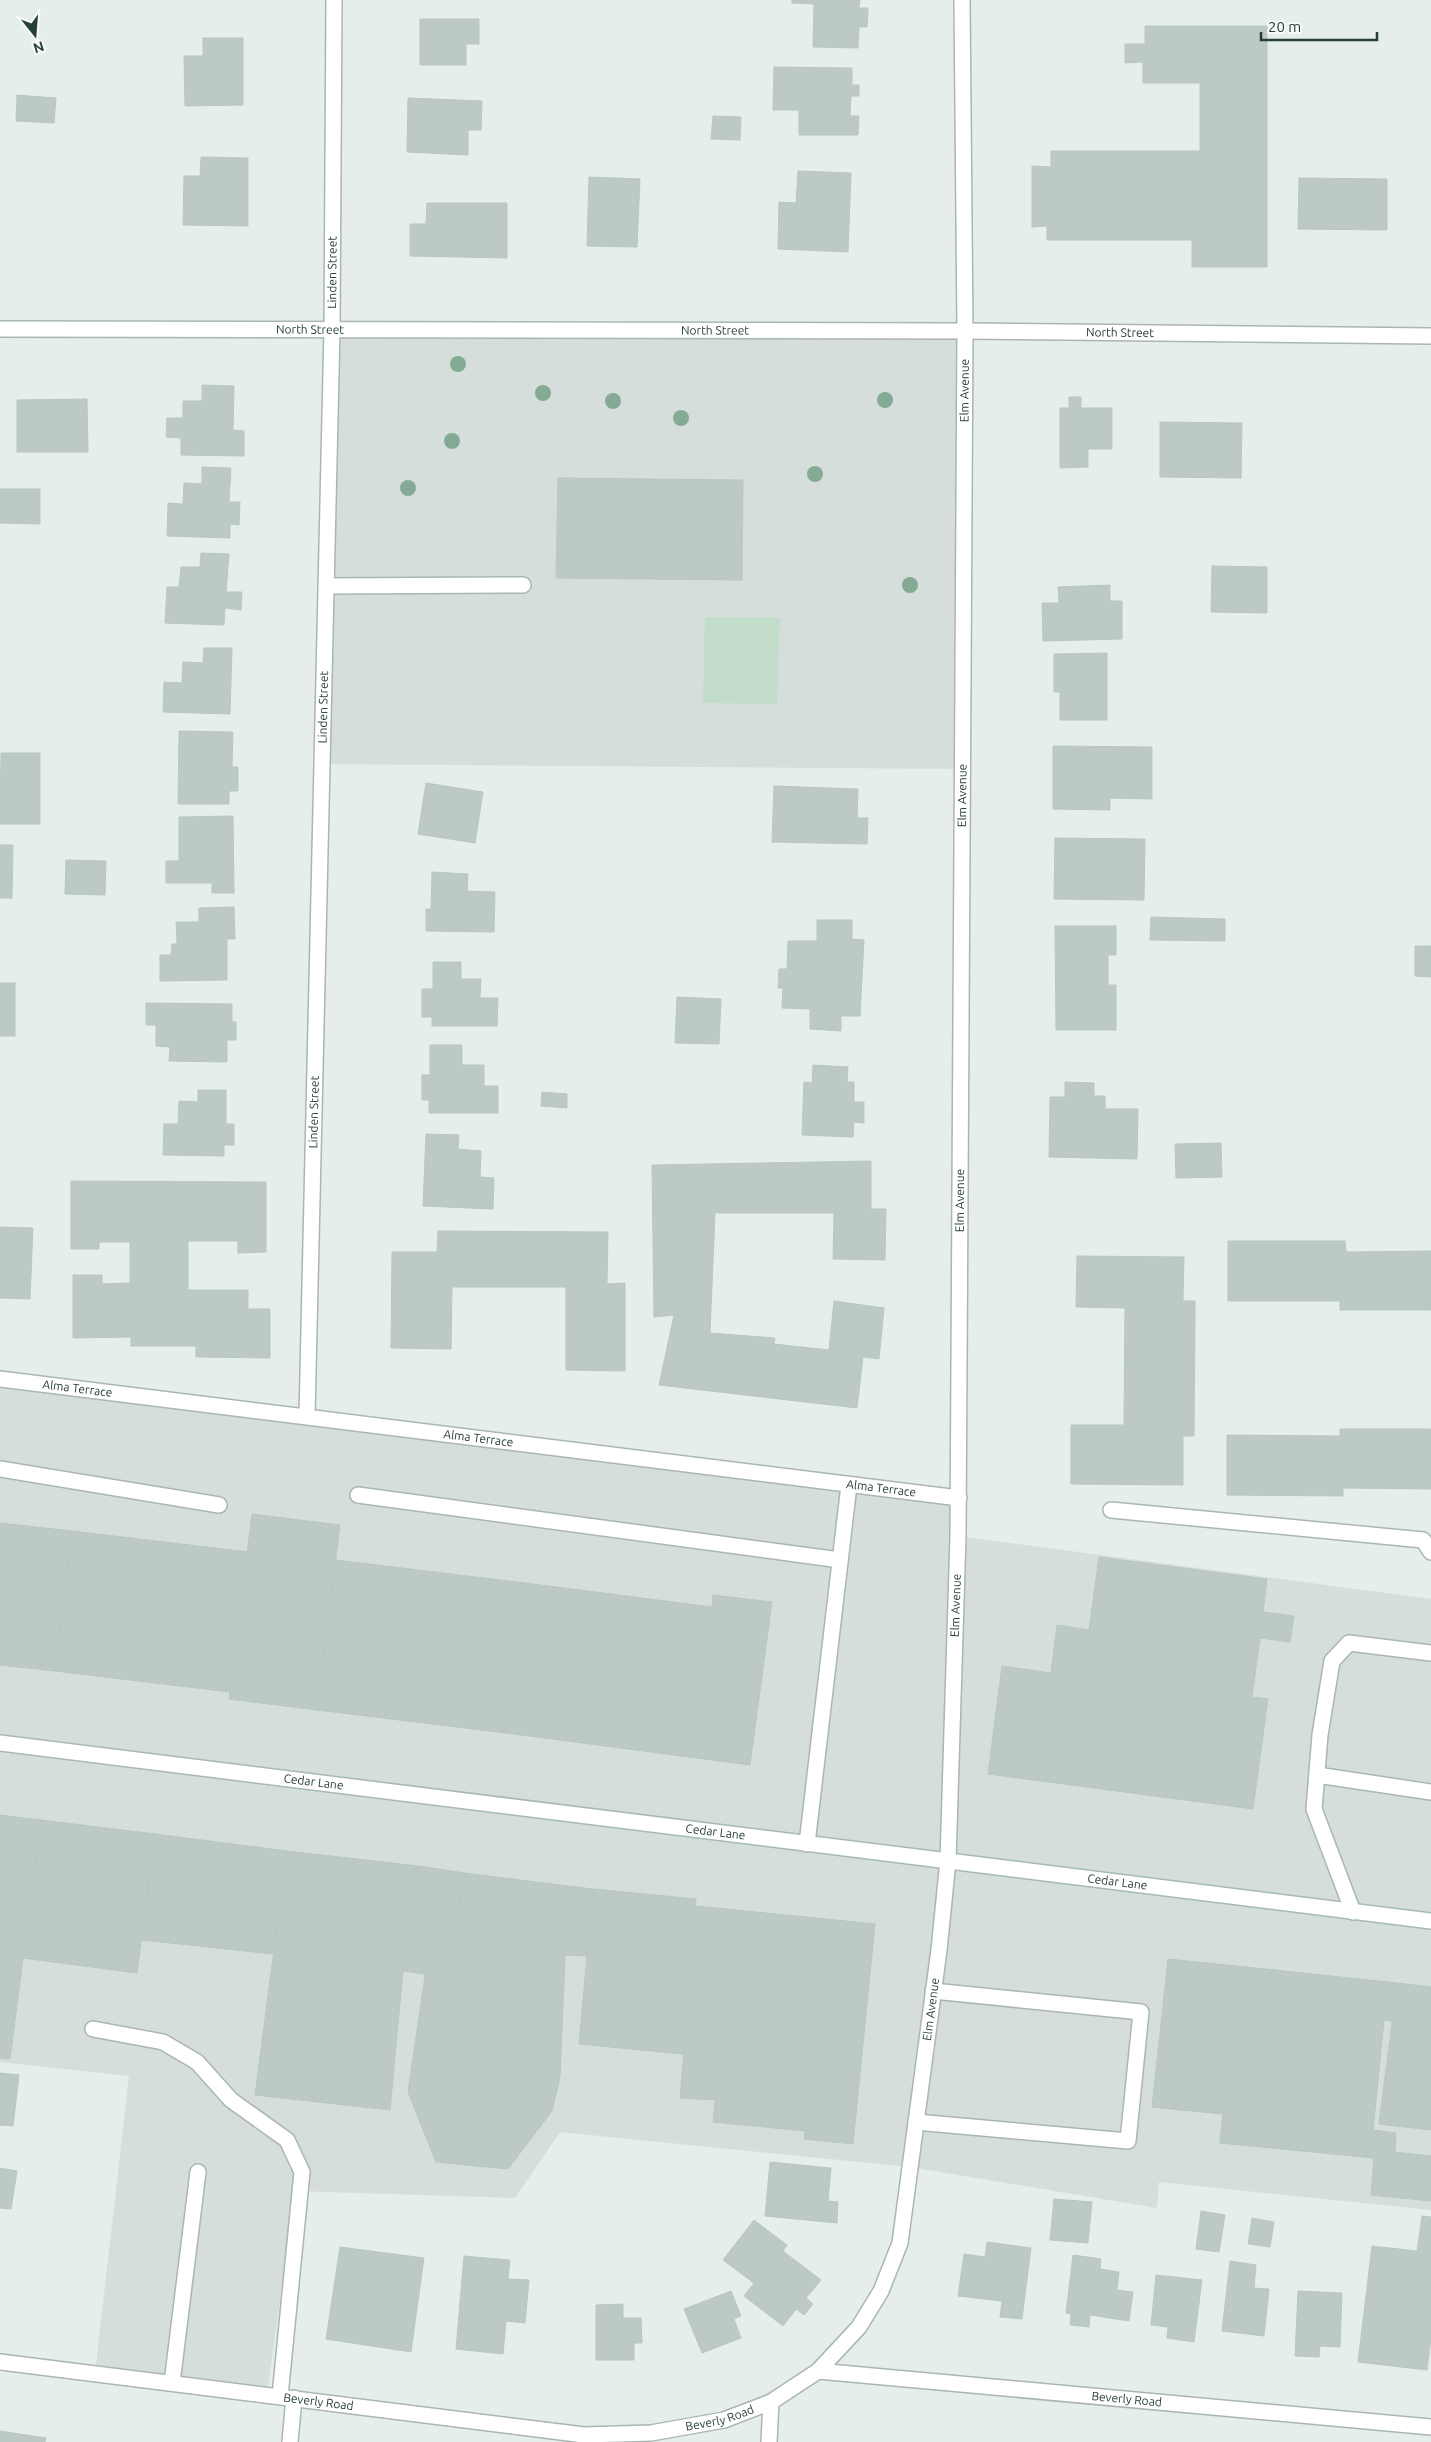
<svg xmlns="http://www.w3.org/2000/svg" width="1431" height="2442" viewBox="0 0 1431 2442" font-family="Ubuntu,sans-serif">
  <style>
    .built { fill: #d5deda }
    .green { fill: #c2ddca }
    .building { fill: #bcc9c4; stroke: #b9c7c2 }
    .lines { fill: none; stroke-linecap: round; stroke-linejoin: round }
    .service-casing { stroke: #a9b6b2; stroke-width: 18 }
    .minor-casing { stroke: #a9b6b2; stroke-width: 18 }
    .secondary-casing { stroke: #a6b9b3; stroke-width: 18 }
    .service { stroke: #fff; stroke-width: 15 }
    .minor { stroke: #fff; stroke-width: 15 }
    .secondary { stroke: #fff; stroke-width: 15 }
    .tree { fill: #84aa95 }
    .labels { text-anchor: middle; stroke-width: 4.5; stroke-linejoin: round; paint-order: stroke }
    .street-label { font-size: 12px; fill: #263f39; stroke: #f7faf9 }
  </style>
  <rect width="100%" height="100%" fill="#e6eeeb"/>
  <g class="built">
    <path d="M332,329L965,331L963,769L322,764Z"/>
    <path d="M0,1379L959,1498L958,1536L1431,1599V2210L1159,2182L1157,2208L910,2167L560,2132L515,2198L295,2191L267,2395L95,2373L129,2076L0,2062Z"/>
  </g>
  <path class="green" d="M705,617L780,618L777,704L703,703Z"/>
  <g class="building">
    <path d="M792,0H860L859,8H868L867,27H859L858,48L813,47L814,4L792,3Z"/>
    <path d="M420,19H479V44H466V65H420Z"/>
    <path d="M1145,26H1267V267H1192V240H1047V226L1032,227V166L1051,167V151H1200V83H1143V62L1125,63V44H1145Z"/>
    <path d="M203,38H243V105L185,106L184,56H203Z"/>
    <path d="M774,67L852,68V85H859V96H851L850,116H859L858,135H799V110H773Z"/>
    <path d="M17,95L56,98L54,123L16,121Z"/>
    <path d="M408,98L482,101L481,130H468V155L407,152Z"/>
    <path d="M713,116L741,117L740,140L711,139Z"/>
    <path d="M201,157L248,158V226L183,225L184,176H200Z"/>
    <path d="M798,171L851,173L848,252L778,249L779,202L796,203Z"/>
    <path d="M589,177L640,179L637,247L587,246Z"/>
    <path d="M1299,178L1387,179V230L1298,229Z"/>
    <path d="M427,203H507V258L410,256V224H426Z"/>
    <path d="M202,385L234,386L233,430L244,431V456L181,455V438L166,437L167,418H183V401H202Z"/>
    <path d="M1069,397H1081V408H1112V449H1088V467L1060,468V408H1069Z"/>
    <path d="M87,399L88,452H17V400Z"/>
    <path d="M1160,422L1242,423L1241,478L1160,477Z"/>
    <path d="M202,467L231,468L229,502H240L239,525L230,524V538L167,536L168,503L183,504L184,483L202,484Z"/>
    <path d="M558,478L743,480L742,580L556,578Z"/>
    <path d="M0,489H40V524L0,523Z"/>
    <path d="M201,553L229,554L226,592H242L241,610L225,608L224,625L165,623L167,587H179L181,567H200Z"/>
    <path d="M1212,566L1267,567V613L1211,612Z"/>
    <path d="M1110,585V601H1122V639L1043,641L1042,603H1059L1058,587Z"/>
    <path d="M204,648H232L230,714L163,712L164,682L182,683L183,662L203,663Z"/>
    <path d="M1107,653V720H1060V692H1054V654Z"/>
    <path d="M179,731L233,732L232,767H238V791H229V804H178Z"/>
    <path d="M1053,746L1152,747V799L1110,798V810L1053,809Z"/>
    <path d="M1,753H40V824H0Z"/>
    <path d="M426,783L483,792L475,843L418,834Z"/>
    <path d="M774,786L858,789L857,818H868L867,844L772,842Z"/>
    <path d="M233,816L234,893H212V883H166V861H179V817Z"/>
    <path d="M1055,838L1145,839L1144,900L1054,899Z"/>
    <path d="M0,845H13L12,898H0Z"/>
    <path d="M66,860L106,861L105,895L65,894Z"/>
    <path d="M432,872L468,874L467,891L495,892L494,932L426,931V909H431Z"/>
    <path d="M234,907L235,939H227V980L160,981V955H171L172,944H177L176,922H199V908Z"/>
    <path d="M1151,917L1225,919V941L1150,940Z"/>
    <path d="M817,920H852V939L864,940L860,1016H841V1031L810,1029V1009L782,1008L783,988H778L779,969H787L788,941H817Z"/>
    <path d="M1055,926H1116V955H1108V985H1116V1030H1056Z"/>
    <path d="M1415,946H1431V977L1415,976Z"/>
    <path d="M433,962H461V979H481L480,998H498L497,1026H432V1017H422V989H433Z"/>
    <rect x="0" y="983" width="15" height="53"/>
    <path d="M677,997L721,999L719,1044L675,1043Z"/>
    <path d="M146,1003L232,1004V1022H236V1040H227V1062L169,1061L170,1047L156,1046V1025H146Z"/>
    <path d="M430,1045H462V1065H484V1086H498V1113H429V1100H422V1075H430Z"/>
    <path d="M813,1065L848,1067L847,1082H854V1102H864V1123L854,1122L853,1137L802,1135L804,1082L812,1083Z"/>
    <path d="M1065,1082L1094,1083V1096H1105V1109H1138L1137,1159L1049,1157L1050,1097H1065Z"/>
    <path d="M198,1090H226V1124H234V1145H224V1156L163,1155L164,1124H178L179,1101L198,1102Z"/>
    <path d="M542,1092L567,1094V1108L541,1106Z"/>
    <path d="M426,1134L459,1135L458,1149L481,1151L480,1177L494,1178L493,1209L423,1206Z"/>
    <path d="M1221,1143L1222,1177L1176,1178L1175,1144Z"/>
    <path d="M871,1161V1209H886L885,1260L833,1259L834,1213H715L710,1333L775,1338L774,1344L829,1350L834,1301L884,1308L879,1359L863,1357L857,1408L659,1385L674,1315L654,1317L652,1165Z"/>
    <path d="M71,1181L266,1182V1252L238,1253V1241H188V1290H248V1309H270V1358L196,1357V1346H131V1337L73,1338V1275H102V1284L130,1283V1242H99V1249H71Z"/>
    <path d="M0,1227L33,1228L30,1299L0,1298Z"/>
    <path d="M438,1231L608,1232L607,1284L625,1283V1371L566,1370V1287H452L451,1349L391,1348L392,1252H437Z"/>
    <path d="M1228,1241H1345L1346,1252L1431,1251V1310H1340V1301H1228Z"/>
    <path d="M1077,1256L1184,1257L1183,1301H1195V1314L1194,1436H1183V1485L1071,1484V1425H1124L1125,1308L1076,1307Z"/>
    <path d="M1340,1429H1431V1489L1343,1488V1496L1227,1495V1435L1340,1436Z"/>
    <path d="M252,1514L340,1525L317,1710L229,1699Z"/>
    <path d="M0,1523L72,1531L55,1671L0,1665Z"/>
    <path d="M72,1531L248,1552L230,1692L55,1671Z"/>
    <path d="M1099,1557L1267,1579L1263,1612L1294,1616L1290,1642L1260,1638L1252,1697L1268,1699L1253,1809L988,1774L1002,1666L1051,1673L1057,1625L1089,1630Z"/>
    <path d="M336,1560L525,1583L506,1733L317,1710Z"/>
    <path d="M525,1583L712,1607L713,1595L772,1602L750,1765L506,1733Z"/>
    <path d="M0,1815L41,1820L10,2059L0,2058Z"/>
    <path d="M41,1820L155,1834L137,1973L23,1958Z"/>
    <path d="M155,1834L287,1851L273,1954L142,1940Z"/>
    <path d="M287,1851L418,1866L403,1971L390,2110L255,2095Z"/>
    <path d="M418,1866L465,1873L453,1936L431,1935L426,1974L403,1971Z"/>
    <path d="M465,1873L568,1886L560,2077L552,2111L508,2169L436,2162L408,2092L431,1935L453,1936Z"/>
    <path d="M568,1886L593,1889L587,1956L564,1955Z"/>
    <path d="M593,1889L696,1899L683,2054L579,2044Z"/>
    <path d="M696,1906L735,1910L716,2100L680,2098Z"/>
    <path d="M735,1910L826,1919L805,2131L713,2122Z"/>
    <path d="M826,1919L875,1924L853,2144L804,2139Z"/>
    <path d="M1168,1959L1237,1966L1222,2114L1152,2107Z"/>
    <path d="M1237,1966L1397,1983L1392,2021L1384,2020L1373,2130L1396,2133L1395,2152L1431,2156V2201L1371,2195L1374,2158L1220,2143Z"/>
    <path d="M1397,1983L1431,1987V2130L1379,2124Z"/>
    <path d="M0,2073L19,2075L13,2126L0,2125Z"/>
    <path d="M770,2162L831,2168L828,2201L838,2202L837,2223L765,2216Z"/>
    <path d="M0,2168L17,2171L11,2209L0,2208Z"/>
    <path d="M1054,2199L1092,2202L1088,2243L1050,2240Z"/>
    <path d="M1201,2211L1225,2215L1219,2252L1196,2249Z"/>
    <path d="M1422,2216L1431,2217V2338L1427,2370L1358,2362L1372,2246L1417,2251Z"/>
    <path d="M1252,2218L1274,2222L1270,2247L1248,2244Z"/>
    <path d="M754,2220L787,2245L783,2251L821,2280L806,2298L813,2304L804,2315L796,2309L783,2326L744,2296L754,2283L723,2260Z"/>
    <path d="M987,2242L1031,2248L1022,2319L1000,2317L1002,2301L958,2296L964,2254L985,2257Z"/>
    <path d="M340,2247L424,2258L411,2352L326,2339Z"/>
    <path d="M1073,2255L1101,2259L1100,2269L1119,2272L1117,2290L1133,2292L1129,2321L1090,2315L1089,2327L1070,2325L1071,2314L1066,2313Z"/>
    <path d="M464,2256L510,2260L508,2279L529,2280L525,2323L506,2321L503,2354L456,2349Z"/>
    <path d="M1230,2261L1256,2265L1254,2288L1269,2289L1264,2336L1222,2331Z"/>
    <path d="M1156,2275L1202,2280L1194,2342L1167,2338L1168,2327L1151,2325Z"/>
    <path d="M731,2291L741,2316L734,2319L741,2338L702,2353L684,2309Z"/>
    <path d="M1298,2291L1342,2293L1340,2347L1320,2346L1319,2357L1295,2356Z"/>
    <path d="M623,2304V2318H641L642,2343H634V2360H596V2305Z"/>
    <path d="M0,2431L46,2438L45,2442H0Z"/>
  </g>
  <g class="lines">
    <g class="service-casing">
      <g id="service">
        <path d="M326,586L523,585"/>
        <path d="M0,1469L219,1505"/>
        <path d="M358,1495L840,1560"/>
        <path d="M1111,1510L1423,1540L1431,1552"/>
        <path d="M1317,1775L1431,1792"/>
        <path d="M807,1844L849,1485"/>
        <path d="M1353,1912L1314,1809L1320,1735L1332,1661L1349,1643L1431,1653"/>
        <path d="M93,2029L163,2042L197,2062L231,2100L287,2140L302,2172L280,2396"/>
        <path d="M916,2122L1128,2141L1141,2012L933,1991"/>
        <path d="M172,2383L198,2172"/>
      </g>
    </g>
    <g class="minor-casing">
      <g id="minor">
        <path id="s1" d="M0,329L965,331L1431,336"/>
        <path id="s2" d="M0,1379L959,1498"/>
        <path id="s3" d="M307,1416L332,329L334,0"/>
        <path id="s4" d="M0,2362L584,2435L651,2433L724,2420L771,2402L818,2371L859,2327L881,2291L900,2243L939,1950L948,1861L958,1536L965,331L962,0"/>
        <path id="s5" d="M818,2371L1431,2427"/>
        <path d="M290,2442L294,2398"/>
        <path d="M769,2442L771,2402"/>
      </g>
    </g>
    <g class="secondary-casing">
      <g id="secondary">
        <path id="s6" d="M0,1743L1431,1921"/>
      </g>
    </g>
    <use href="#service" class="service"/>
    <use href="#minor" class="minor"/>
    <use href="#secondary" class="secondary"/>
  </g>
  <g class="tree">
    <circle cx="458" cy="364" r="8"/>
    <circle cx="543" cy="393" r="8"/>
    <circle cx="885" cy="400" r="8"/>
    <circle cx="613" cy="401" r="8"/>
    <circle cx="681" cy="418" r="8"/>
    <circle cx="452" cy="441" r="8"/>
    <circle cx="815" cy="474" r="8"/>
    <circle cx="408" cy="488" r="8"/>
    <circle cx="910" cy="585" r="8"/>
  </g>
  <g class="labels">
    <g class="street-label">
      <text dy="4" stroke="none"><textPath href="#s3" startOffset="1144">Linden Street</textPath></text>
      <text dy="4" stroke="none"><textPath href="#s1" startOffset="310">North Street</textPath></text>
      <text dy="4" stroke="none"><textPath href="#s1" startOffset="715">North Street</textPath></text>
      <text dy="4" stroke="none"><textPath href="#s1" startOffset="1120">North Street</textPath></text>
      <text dy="4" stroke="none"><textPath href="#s4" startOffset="2846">Elm Avenue</textPath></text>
      <text dy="4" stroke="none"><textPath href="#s3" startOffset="709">Linden Street</textPath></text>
      <text dy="4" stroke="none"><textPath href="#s4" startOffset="2441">Elm Avenue</textPath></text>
      <text dy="4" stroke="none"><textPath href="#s3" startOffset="304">Linden Street</textPath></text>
      <text dy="4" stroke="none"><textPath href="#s4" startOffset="2036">Elm Avenue</textPath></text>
      <text dy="4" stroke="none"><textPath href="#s2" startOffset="78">Alma Terrace</textPath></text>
      <text dy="4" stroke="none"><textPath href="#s2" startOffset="482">Alma Terrace</textPath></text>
      <text dy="4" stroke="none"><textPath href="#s2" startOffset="888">Alma Terrace</textPath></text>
      <text dy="4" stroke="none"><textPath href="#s4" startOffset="1631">Elm Avenue</textPath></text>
      <text dy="4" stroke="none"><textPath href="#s6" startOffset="316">Cedar Lane</textPath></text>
      <text dy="4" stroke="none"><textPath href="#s6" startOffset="721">Cedar Lane</textPath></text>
      <text dy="4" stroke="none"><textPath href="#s6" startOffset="1126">Cedar Lane</textPath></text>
      <text dy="4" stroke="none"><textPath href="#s4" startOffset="1226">Elm Avenue</textPath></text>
      <text dy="4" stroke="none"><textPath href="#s5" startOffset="310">Beverly Road</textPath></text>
      <text dy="4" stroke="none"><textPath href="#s4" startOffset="321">Beverly Road</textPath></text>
      <text dy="4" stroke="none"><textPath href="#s4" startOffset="726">Beverly Road</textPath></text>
    </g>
  </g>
  <g transform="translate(35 35) rotate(163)" stroke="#f7faf9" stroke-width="4" paint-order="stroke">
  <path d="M0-4L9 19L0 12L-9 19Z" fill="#263f39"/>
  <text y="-8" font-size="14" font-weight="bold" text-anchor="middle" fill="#263f39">N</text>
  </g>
  <path d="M1261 32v8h116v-8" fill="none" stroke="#263f39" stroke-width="2.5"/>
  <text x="1268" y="32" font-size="15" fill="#263f39" stroke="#f7faf9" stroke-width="4" paint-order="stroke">20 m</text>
</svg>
